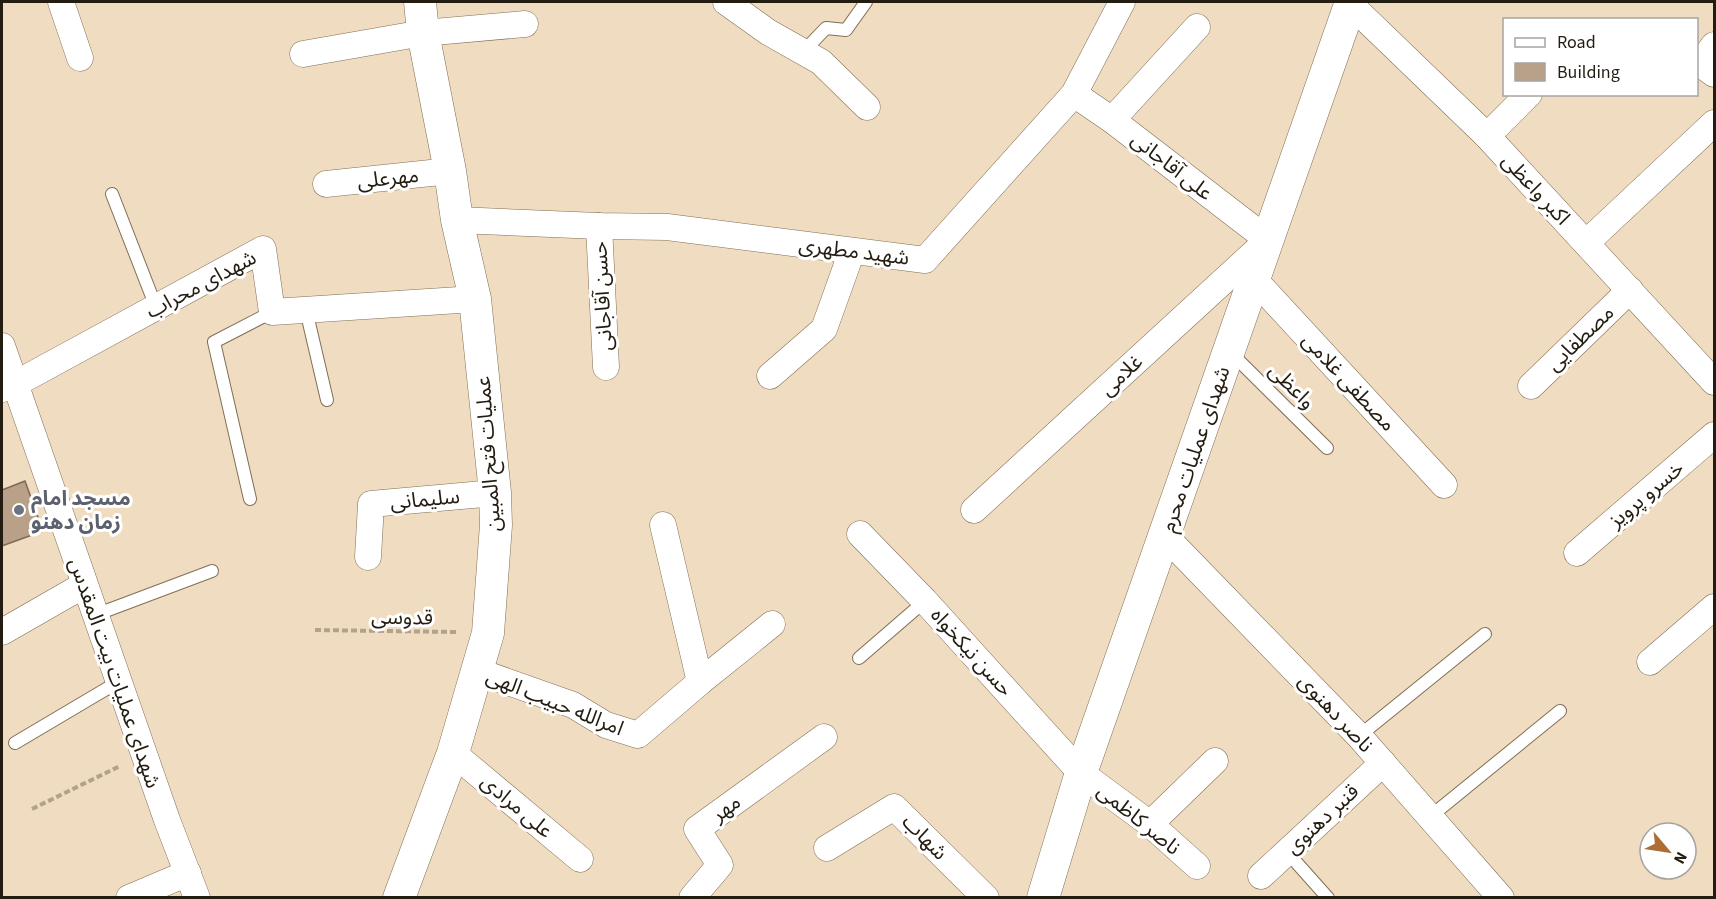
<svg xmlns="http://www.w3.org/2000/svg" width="1716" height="899" viewBox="0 0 1716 899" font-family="'Source Sans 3','Noto Sans Arabic',sans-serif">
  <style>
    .building { fill: #b8a188; stroke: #7d6851; stroke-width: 1.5 }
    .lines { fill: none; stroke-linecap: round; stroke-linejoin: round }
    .service-casing { stroke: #806f55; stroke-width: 14 }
    .minor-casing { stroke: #806f55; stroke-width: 27 }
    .tertiary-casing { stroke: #806f55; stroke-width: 33 }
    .path { stroke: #b2a28b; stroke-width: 4; stroke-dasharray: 6 3; stroke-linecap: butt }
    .service { stroke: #fff; stroke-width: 12 }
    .minor { stroke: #fff; stroke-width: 26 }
    .tertiary { stroke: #fff; stroke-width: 32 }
    .worship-dot { fill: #6b7280; stroke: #fff; stroke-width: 2 }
    .labels { text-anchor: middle; stroke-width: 6; stroke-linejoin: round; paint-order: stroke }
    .street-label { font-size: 21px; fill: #231c11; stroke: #fff }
    .worship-label { font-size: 21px; font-weight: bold; fill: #5b616d; stroke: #fff; text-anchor: start }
  </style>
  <rect width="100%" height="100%" fill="#f0dcc0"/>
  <path class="building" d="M25,481L43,531L2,546V490Z"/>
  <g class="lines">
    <g class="service-casing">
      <g id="service">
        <path d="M803,52L826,28L846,30L866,2"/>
        <path d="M112,194L156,307"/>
        <path d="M306,310L327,400"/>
        <path d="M1230,352L1327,448"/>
        <path d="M250,499L214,342L272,312"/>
        <path d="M95,615L212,571"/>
        <path d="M859,658L925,601"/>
        <path d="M1359,736L1485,634"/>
        <path d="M15,743L118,682"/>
        <path d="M1431,816L1560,711"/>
        <path d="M1287,852L1328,898"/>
      </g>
    </g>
    <g class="minor-casing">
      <g id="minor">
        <path d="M61,2L80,58"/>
        <path d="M726,2L768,32L821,62L867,107"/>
        <path d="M1350,4L1487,136L1714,382"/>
        <path d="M1714,45L1700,64L1714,74"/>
        <path d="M303,54L423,33L525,24"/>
        <path d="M1112,120L1197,27"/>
        <path d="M1487,136L1529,94"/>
        <path d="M326,184L450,171"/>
        <path d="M457,220L599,226L667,227L925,260L1074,94L1122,2"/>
        <path d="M599,226L606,367"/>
        <path d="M1586,243L1714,123"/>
        <path d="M1254,279L1444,485"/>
        <path d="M2,346L167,820L197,898"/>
        <path d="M770,376L824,329L852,251"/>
        <path d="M1531,386L1630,290"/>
        <path d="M2,389L15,384L263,249L272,312L475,299"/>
        <path d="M974,510L1268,240L1112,120L1074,94"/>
        <path d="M663,525L700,682"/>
        <path d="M860,534L925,601L1081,773L1150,824L1197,866"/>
        <path d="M1164,535L1359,736L1501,898"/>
        <path d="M1577,553L1714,435"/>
        <path d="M368,557L371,504L495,493"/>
        <path d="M2,632L84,585"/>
        <path d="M1650,662L1714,607"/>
        <path d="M477,671L573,705L606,725L638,735L700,682L772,624"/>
        <path d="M453,753L580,859"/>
        <path d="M1150,824L1215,761"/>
        <path d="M827,848L894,807L986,898"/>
        <path d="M1261,876L1383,763"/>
        <path d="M129,898L188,873"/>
        <path d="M692,898L720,865L697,829L824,737"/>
      </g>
    </g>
    <g class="tertiary-casing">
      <g id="tertiary">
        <path d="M399,898L453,753L488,633L496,525L495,493L475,299L457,220L450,171L423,33L420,2"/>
        <path d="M1043,898L1081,773L1351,2"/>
      </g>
    </g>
    <g class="path">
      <path d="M315,630L458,632"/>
      <path d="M32,809L120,766"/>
    </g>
    <use href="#service" class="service"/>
    <use href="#minor" class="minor"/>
    <use href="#tertiary" class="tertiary"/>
  </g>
  <circle class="worship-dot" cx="19" cy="510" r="6"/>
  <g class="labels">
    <g class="street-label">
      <text transform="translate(1172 166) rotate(38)" y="7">علی آقاجانی</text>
      <text transform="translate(388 178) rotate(-6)" y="7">مهرعلی</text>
      <text transform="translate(1536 189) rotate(47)" y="7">اکبر واعظی</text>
      <text transform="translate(854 251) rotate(7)" y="7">شهید مطهری</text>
      <text transform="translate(201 284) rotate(-28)" y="7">شهدای محراب</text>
      <text transform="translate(602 296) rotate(-93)" y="7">حسن آقاجانی</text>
      <text transform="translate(1580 338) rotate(-44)" y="7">مصطفایی</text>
      <text transform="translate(1121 375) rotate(-43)" y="7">غلامی</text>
      <text transform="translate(1349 382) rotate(47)" y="7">مصطفی غلامی</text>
      <text transform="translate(1292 386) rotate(45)" y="7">واعظی</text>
      <text transform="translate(1195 449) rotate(-71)" y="7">شهدای عملیات محرم</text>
      <text transform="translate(488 454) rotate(-94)" y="7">عملیات فتح المبین</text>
      <text transform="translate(1646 494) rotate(-40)" y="7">خسرو پرویز</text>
      <text transform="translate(425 499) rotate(-5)" y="7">سلیمانی</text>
      <text transform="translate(402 617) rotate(1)" y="7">قدوسی</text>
      <text transform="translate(972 652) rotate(48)" y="7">حسن نیکخواه</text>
      <text transform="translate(115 673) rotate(71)" y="7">شهدای عملیات بیت المقدس</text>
      <text transform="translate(555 702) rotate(22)" y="7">امرالله حبیب الهی</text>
      <text transform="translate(1336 713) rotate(47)" y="7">ناصر دهنوی</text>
      <text transform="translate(517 806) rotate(40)" y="7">علی مرادی</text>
      <text transform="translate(726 808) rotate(-36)" y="7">مهر</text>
      <text transform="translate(1139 819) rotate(39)" y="7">ناصر کاظمی</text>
      <text transform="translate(1322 819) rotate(-43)" y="7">قنبر دهنوی</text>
      <text transform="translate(925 837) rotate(45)" y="7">شهاب</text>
    </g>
    <g class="worship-label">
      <text x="31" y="505">مسجد امام<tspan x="31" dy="24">زمان دهنو</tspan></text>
    </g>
  </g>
  <rect width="1716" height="899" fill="none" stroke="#231c11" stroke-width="6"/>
  <rect x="1503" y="18" width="195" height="78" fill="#ffffff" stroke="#a7a4a0" stroke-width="1.5"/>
  <rect x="1515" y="38" width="30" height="9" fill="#ffffff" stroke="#a7a4a0" stroke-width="1.5"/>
  <text x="1557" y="48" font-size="18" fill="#231c11">Road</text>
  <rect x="1515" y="63" width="30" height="18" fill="#b8a188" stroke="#a7a4a0" stroke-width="1.5"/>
  <text x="1557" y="78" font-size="18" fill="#231c11">Building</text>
  <g transform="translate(1668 851) rotate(119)"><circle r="28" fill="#ffffff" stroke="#a7a4a0" stroke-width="1.5"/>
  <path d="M0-4.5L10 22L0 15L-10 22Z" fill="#ad6e35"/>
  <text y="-9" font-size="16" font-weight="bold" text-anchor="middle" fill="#231c11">N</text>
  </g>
</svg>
